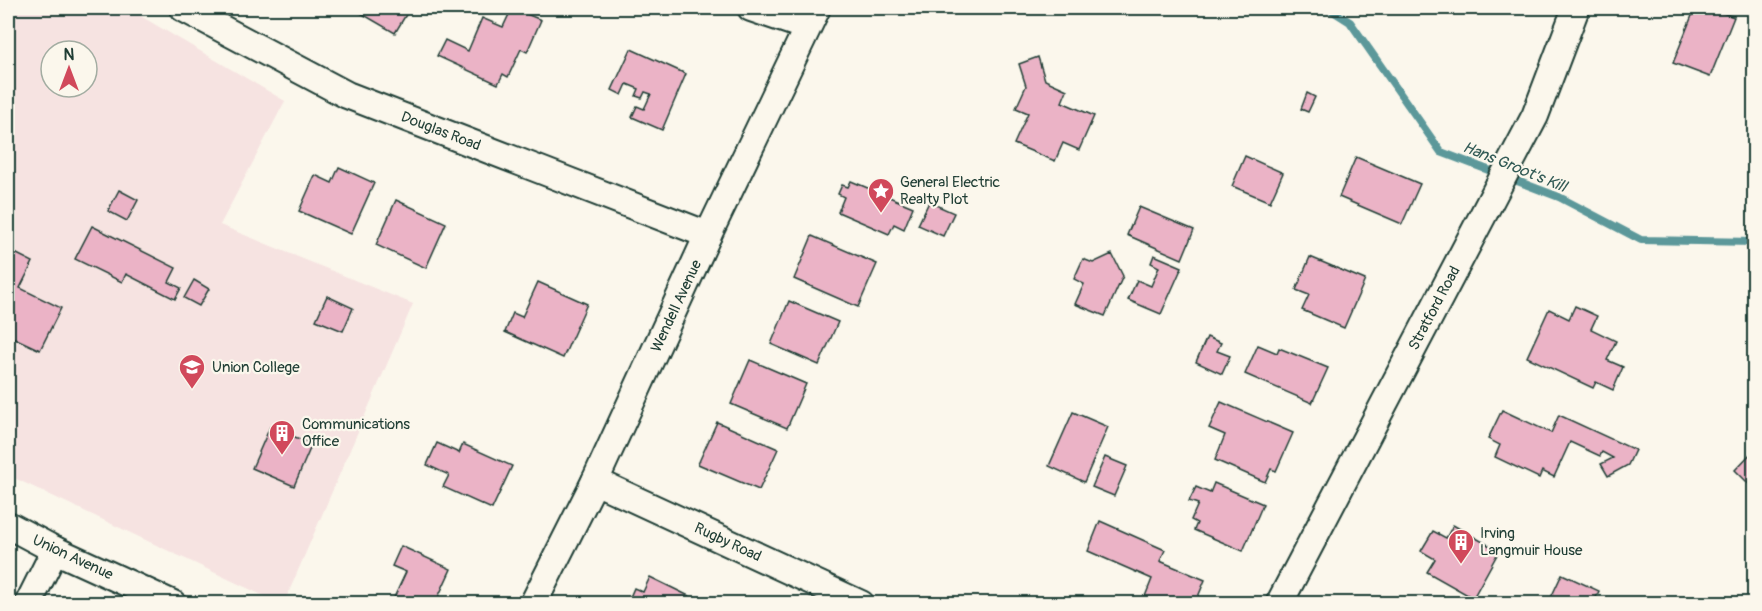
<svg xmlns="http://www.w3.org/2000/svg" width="1762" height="611" viewBox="0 0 1762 611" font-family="Pangolin,sans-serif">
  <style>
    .built { fill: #f6e3e1; fill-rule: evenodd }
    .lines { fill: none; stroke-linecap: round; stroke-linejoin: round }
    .stream { stroke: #5c989a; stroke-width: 8 }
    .building { fill: #ebb3c6; stroke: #1f3d34; stroke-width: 1.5 }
    .minor-casing { stroke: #1f3d34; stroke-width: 30 }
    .minor { stroke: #fbf7ec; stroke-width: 26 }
    .labels { text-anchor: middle; stroke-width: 4.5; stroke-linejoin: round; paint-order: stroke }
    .street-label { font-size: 15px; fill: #1f3d34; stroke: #fbf7ec }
    .poi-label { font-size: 15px; fill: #1f3d34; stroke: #fbf7ec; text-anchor: start }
    .water-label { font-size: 16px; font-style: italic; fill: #335b56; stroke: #fbf7ec }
  </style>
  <rect width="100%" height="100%" fill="#fbf7ec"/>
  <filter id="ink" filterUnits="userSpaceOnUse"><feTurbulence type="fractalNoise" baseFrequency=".0167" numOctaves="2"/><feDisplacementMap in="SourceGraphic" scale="12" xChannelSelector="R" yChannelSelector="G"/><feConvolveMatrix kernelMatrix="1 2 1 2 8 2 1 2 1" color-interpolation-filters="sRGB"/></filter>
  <g filter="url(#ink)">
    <path class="built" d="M8,8H127L285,101L220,225L413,304L284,603H279L8,475ZM51,51H87V87H51Z"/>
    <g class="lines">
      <path class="stream" d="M1328,8L1350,22L1441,152L1559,197L1641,240L1754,242"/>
    </g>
    <g class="building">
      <path d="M352,8H410L395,33Z"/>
      <path d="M512,8L541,20L527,52L521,49L508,77L503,74L498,84L437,56L445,40L468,51L482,18L503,27Z"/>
      <path d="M1695,8H1709L1734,17L1710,77L1673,63Z"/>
      <path d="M631,49L686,74L662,130L632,117L637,106L644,109L651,94L645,92L642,98L636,96L639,89L627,84L622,95L612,90Z"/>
      <path d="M1038,57L1045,80L1067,90L1062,102L1094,116L1079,150L1063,143L1055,161L1014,144L1028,113L1016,108L1026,86L1019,64Z"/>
      <path d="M1307,93L1315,97L1308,112L1301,109Z"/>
      <path d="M1245,156L1283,173L1270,202L1232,186Z"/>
      <path d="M1356,157L1420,184L1402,224L1339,197Z"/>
      <path d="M339,167L374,183L351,234L299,211L315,175L332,183Z"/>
      <path d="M851,181L913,207L904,229L894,224L889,234L838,212L844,197L838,194L842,185L848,187Z"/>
      <path d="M119,190L138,200L127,221L108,211Z"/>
      <path d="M396,200L446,223L426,268L376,245Z"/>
      <path d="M929,202L954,213L943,236L918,225Z"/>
      <path d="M1139,207L1194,230L1182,259L1127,235Z"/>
      <path d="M92,226L176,268L169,282L181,288L175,299L126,274L122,282L75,259Z"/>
      <path d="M812,236L877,264L858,307L794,279Z"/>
      <path d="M9,250L33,262L20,288L61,308L40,350L8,335Z"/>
      <path d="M1112,254L1123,276L1105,316L1075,304L1084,284L1074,279L1083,259L1093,263Z"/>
      <path d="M1154,255L1182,267L1161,314L1128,300L1137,280L1151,286L1159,267L1151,263Z"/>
      <path d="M1310,257L1365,280L1344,328L1302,310L1309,295L1296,290Z"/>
      <path d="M194,280L209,289L199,306L184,298Z"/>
      <path d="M538,282L587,304L563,358L505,332L513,313L522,317Z"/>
      <path d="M327,296L353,308L343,331L316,320Z"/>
      <path d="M789,301L838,322L819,365L771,344Z"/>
      <path d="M1575,306L1597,316L1591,329L1616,341L1607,360L1623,367L1613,390L1596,382L1593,388L1527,357L1549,309L1569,319Z"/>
      <path d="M1207,337L1221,343L1217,351L1230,356L1222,374L1196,362Z"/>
      <path d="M1258,345L1277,353L1279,348L1328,368L1312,403L1245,374Z"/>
      <path d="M750,360L806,384L787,428L731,404Z"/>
      <path d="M1221,402L1293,433L1276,471L1271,469L1265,482L1215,460L1225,435L1209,428Z"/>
      <path d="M1502,410L1551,433L1559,415L1635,450L1628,465L1608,476L1601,464L1613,458L1602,452L1600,456L1570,442L1554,477L1542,471L1539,478L1495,457L1500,445L1488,439Z"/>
      <path d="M1073,412L1108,427L1084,482L1049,466Z"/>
      <path d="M717,422L778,449L759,490L698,464Z"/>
      <path d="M270,427L312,444L294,486L252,468Z"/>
      <path d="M437,443L459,453L463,444L512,466L492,509L443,487L449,475L427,465Z"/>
      <path d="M1753,451L1754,453V489L1735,470Z"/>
      <path d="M1105,457L1127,466L1114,496L1092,487Z"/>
      <path d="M1214,483L1263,504L1243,551L1194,530L1197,523L1191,520L1198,504L1189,501L1196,487L1210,493Z"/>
      <path d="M1100,521L1165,550L1160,561L1205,580L1195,604H1142L1152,579L1088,551Z"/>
      <path d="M1453,525L1499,551L1473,598L1427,572L1435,559L1421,551L1433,531L1446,538Z"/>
      <path d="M401,546L451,569L435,604H391L406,572L392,566Z"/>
      <path d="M1562,574L1599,591L1593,604H1548Z"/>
      <path d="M650,577L693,598L706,604H627L634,588L643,592Z"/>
    </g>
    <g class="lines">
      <g class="minor-casing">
        <g id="minor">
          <path d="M183,8L347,95L708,235"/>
          <path d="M751,8L807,27"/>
          <path d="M595,481L861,604"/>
          <path d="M8,525L55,550L173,604"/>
          <path d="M28,604L55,550"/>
          <path d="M533,604L595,481L708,235L817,8"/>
          <path d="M1279,604L1535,116L1576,8"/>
        </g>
      </g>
      <use href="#minor" class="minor"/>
    </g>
  </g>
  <defs>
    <g id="sight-pin" transform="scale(1.35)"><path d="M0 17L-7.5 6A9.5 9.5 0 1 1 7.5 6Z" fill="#d1495b" stroke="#fbf7ec"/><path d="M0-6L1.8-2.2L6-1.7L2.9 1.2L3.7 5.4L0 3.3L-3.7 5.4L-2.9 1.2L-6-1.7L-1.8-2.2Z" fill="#fff"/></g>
    <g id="university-pin" transform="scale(1.35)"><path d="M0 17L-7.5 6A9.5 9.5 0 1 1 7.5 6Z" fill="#d1495b" stroke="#fbf7ec"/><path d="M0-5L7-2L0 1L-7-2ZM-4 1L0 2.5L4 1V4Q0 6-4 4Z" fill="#fff"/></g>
    <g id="building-pin" transform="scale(1.35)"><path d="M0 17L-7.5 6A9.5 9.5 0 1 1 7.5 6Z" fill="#d1495b" stroke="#fbf7ec"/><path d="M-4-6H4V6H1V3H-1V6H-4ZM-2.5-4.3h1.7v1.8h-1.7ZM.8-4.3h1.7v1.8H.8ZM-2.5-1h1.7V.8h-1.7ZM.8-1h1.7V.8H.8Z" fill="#fff"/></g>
  </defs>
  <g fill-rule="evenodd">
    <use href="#sight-pin" x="881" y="191"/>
    <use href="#university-pin" x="192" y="367"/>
    <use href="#building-pin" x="282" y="433"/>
    <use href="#building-pin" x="1461" y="542"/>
  </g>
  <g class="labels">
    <g class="street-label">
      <text transform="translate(441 131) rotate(21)" y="5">Douglas Road</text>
      <text transform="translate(676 306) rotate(-65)" y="5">Wendell Avenue</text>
      <text transform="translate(1434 308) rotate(-62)" y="5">Stratford Road</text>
      <text transform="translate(728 542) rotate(25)" y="5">Rugby Road</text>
      <text transform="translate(73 557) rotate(25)" y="5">Union Avenue</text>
    </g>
    <g class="poi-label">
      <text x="900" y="187">General Electric<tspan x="900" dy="17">Realty Plot</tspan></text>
      <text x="212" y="372">Union College</text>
      <text x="302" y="429">Communications<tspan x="302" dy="17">Office</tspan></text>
      <text x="1480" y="538">Irving<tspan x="1480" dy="17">Langmuir House</tspan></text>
    </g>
    <g class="water-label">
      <text transform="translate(1515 166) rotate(22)" y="6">Hans Groot's Kill</text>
    </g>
  </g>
  <rect width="1762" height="611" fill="none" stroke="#fbf7ec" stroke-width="30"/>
  <rect x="15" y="15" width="1732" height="581" fill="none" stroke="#1f3d34" stroke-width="2" filter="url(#ink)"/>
  <g transform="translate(69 69)"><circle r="28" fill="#fbf7ec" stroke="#a3ada2" stroke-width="1.5"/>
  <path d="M0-4.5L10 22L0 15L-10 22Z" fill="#d1495b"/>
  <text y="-9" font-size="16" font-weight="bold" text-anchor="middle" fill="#1f3d34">N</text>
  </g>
</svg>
